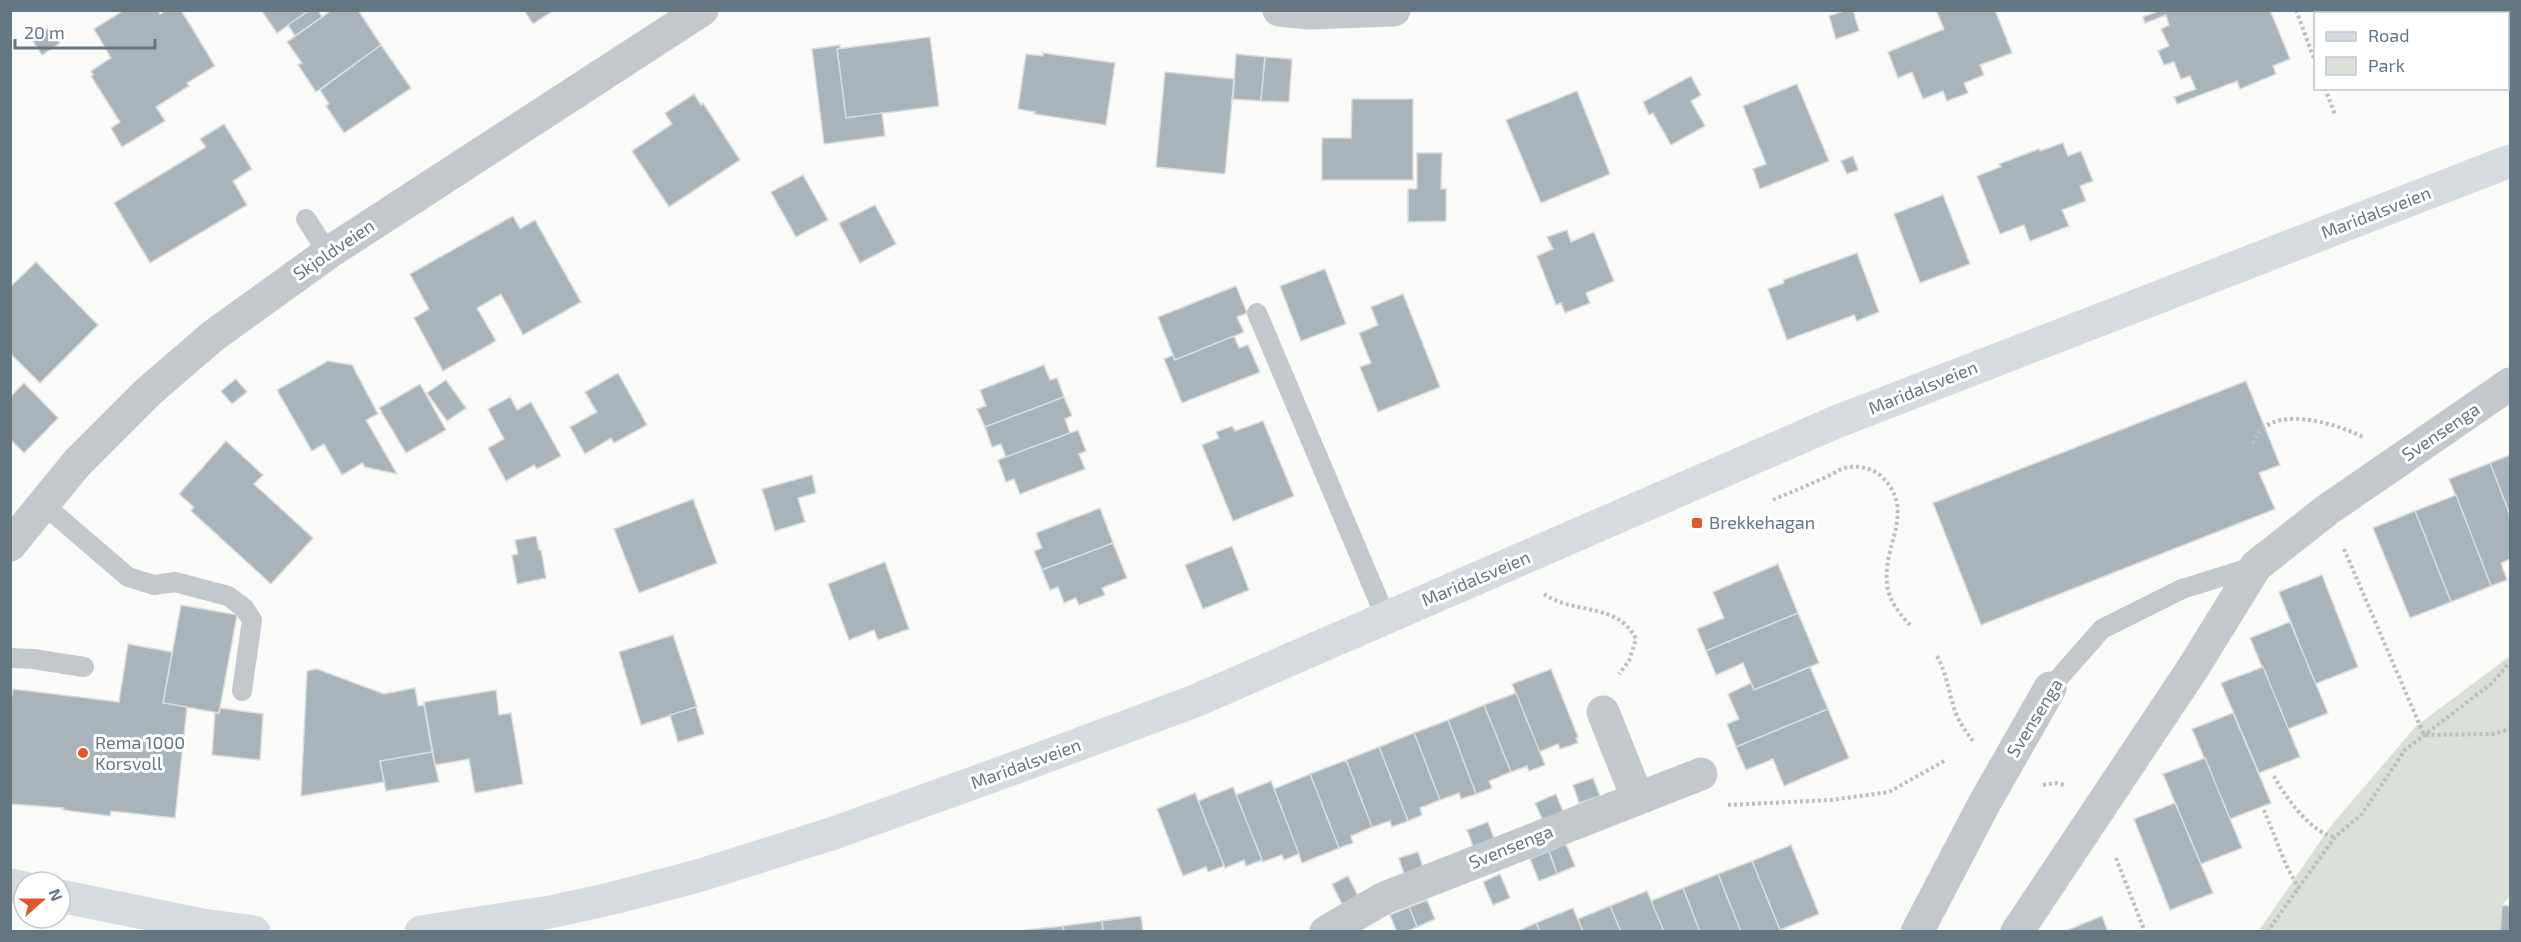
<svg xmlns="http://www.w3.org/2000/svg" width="2521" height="942" viewBox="0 0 2521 942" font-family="'Exo 2',sans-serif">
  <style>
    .green { fill: #dadfd7 }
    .building { fill: #aab3b9; stroke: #dcdcda; stroke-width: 1.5 }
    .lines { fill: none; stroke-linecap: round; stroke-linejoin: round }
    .path { stroke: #bbbfc2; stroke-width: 4; stroke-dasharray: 3 3; stroke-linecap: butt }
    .lane { stroke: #c3c8cc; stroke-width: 20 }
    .street { stroke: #c3c8cc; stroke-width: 33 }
    .secondary { stroke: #d6dbdf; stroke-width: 33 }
    .poi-dot { fill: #e4572e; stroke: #fff; stroke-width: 2 }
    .labels { text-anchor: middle; stroke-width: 6; stroke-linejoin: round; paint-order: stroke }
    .street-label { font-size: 18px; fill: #657683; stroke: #fff }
    .poi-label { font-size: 18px; fill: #657683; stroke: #fff; text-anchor: start }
  </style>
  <rect width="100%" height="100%" fill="#fafaf8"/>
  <path class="green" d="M2510,656V896L2502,905L2500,931L2258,932L2330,827L2416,726Z"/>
  <g class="building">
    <path d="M124,10H158L160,14L165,10H181L215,66L187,83L189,86L156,107L165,121L122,147L111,128L120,122L91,76L93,75L91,71L111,58L94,29Z"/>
    <path d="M261,10H310L277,33Z"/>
    <path d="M310,10H318L322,17L295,36L288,25Z"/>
    <path d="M332,10H358L381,45L316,92L298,65L302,63L287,42Z"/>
    <path d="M524,10H554L533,24Z"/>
    <path d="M1847,10H1853L1859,31L1836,39L1829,16Z"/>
    <path d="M1936,10H1995L2012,53L1980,65L1984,75L1964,83L1968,93L1947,101L1943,91L1923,99L1912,72L1898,78L1888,52L1944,29Z"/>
    <path d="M2160,10H2270L2290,59L2273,66L2276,74L2240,89L2237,81L2177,104L2174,97L2196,89L2190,76L2181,79L2174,62L2164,65L2158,51L2169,46L2161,29L2169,25L2166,15L2145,23L2143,17Z"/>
    <path d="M49,28L60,43L42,55L32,40Z"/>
    <path d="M930,37L939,106L846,118L837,49Z"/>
    <path d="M381,45L411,88L344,133L326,106L329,104L320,90Z"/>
    <path d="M840,45V48L837,49L846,118L882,113L885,136L824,144L812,49Z"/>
    <path d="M1043,53L1115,63L1106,125L1034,114L1035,112L1018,109L1026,54L1043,56Z"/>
    <path d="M1236,54L1265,57L1261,101L1233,99Z"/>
    <path d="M1265,57L1292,59L1289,102L1261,101Z"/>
    <path d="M1165,72L1234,79L1225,174L1156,167Z"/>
    <path d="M1691,76L1701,95L1691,101L1705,126L1671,145L1653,113L1649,115L1643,102Z"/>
    <path d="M1797,84L1829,161L1760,189L1753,169L1766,164L1743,106Z"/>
    <path d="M1577,91L1610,174L1541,203L1506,120Z"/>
    <path d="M694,94L701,105L703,103L740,160L669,207L632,151L672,124L665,113Z"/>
    <path d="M1352,99H1413V180H1322V138H1351Z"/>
    <path d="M224,124L252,169L233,181L247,205L150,263L114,203L206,147L200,139Z"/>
    <path d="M2063,143L2068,156L2081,151L2093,181L2080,186L2086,201L2062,210L2069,226L2030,241L2024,225L2000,234L1977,176L2001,167L1999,164L2039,149L2040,151Z"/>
    <path d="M1417,153H1442L1441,189H1446V221L1408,222V189H1417Z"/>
    <path d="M1853,156L1858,170L1847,174L1841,161Z"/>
    <path d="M803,175L828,220L796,237L771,192Z"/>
    <path d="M1943,195L1970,264L1920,283L1894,214Z"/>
    <path d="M875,205L896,244L860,263L839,223Z"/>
    <path d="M513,216L520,229L535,220L581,302L523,335L501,294L477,308L496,341L443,371L414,318L429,309L410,274Z"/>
    <path d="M1567,230L1571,242L1594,232L1614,281L1586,293L1590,303L1565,313L1561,303L1556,305L1537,256L1553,249L1547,237Z"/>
    <path d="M1857,253L1879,312L1857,321L1854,315L1787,340L1768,289L1784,283L1783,280Z"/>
    <path d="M36,262L98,325L40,383L10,353V287Z"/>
    <path d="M1325,269L1346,324L1301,341L1280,286Z"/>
    <path d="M1236,286L1247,313L1237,317L1244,332L1175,360L1158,317Z"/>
    <path d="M1403,294L1440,387L1378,412L1360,367L1371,363L1359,333L1378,325L1371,307Z"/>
    <path d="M1234,336L1239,348L1248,345L1260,372L1182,403L1164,359L1173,355L1175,360Z"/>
    <path d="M328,361L352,365L378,414L366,420L397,474L365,467L362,463L342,475L324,444L312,451L277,390Z"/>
    <path d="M1044,365L1050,380L1057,378L1064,397L985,427L977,409L986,406L980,390Z"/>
    <path d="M618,373L647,425L614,443L611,438L585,454L570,427L597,412L585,392Z"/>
    <path d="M236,379L247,392L232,404L221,391Z"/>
    <path d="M446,380L466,408L447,421L427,393Z"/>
    <path d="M2246,381L2280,465L2259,473L2275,509L1981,625L1933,503Z"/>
    <path d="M24,383L58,418L24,453L10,439V397Z"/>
    <path d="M420,384L446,430L406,453L379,408Z"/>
    <path d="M510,397L517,410L531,402L561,456L537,469L534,465L506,481L488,448L504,439L488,409Z"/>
    <path d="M1064,397L1072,416L1065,419L1070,433L1006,457L1001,444L992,447L985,427Z"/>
    <path d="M1263,421L1294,496L1233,521L1202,445L1219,438L1216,432L1232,426L1235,431Z"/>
    <path d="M1078,430L1086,451L1079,454L1085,469L1020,494L1014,479L1006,482L998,460Z"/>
    <path d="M226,441L263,475L254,484L313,538L271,584L191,511L194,507L179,494Z"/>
    <path d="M2510,455V515L2490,463Z"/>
    <path d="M2490,463L2510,515V559L2501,563L2507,580L2491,586L2449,479Z"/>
    <path d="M812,475L816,493L798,498L805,522L775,531L762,489Z"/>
    <path d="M2456,495L2491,586L2451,602L2415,511Z"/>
    <path d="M693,499L717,563L639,593L614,529Z"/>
    <path d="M1100,508L1113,543L1042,570L1034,551L1042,548L1036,533Z"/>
    <path d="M2415,511L2451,602L2410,618L2373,528Z"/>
    <path d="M536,536L539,550H541L546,578L517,584L512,555L518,554L515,540Z"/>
    <path d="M1113,543L1127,578L1102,588L1105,595L1079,605L1076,598L1064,603L1058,587L1050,590L1042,570Z"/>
    <path d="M1232,546L1249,590L1203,609L1185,565Z"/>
    <path d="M885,562L909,629L878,640L874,630L849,640L828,584Z"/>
    <path d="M1778,564L1798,613L1706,651L1697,629L1724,618L1713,592Z"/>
    <path d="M2322,575L2358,667L2315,684L2279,592Z"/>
    <path d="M181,605L237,615L219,713L163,703Z"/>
    <path d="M1798,613L1819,663L1754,690L1743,663L1716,675L1706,651Z"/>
    <path d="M2290,622L2328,713L2288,729L2250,638Z"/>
    <path d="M673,635L697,707L641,725L619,652Z"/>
    <path d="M128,644L172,652L163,703L187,707L175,818L111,811L110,816L63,810L64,808L10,804V706L13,689L119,702Z"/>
    <path d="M1810,667L1828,709L1736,747L1727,724L1739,719L1728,694L1751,683L1754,690Z"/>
    <path d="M2263,667L2300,757L2259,773L2221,683Z"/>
    <path d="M317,669L384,694L415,688L418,706L424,705L432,752L380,761L384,782L301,796L307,671Z"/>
    <path d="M1551,669L1578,737L1576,738L1578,743L1560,749L1558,744L1539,752L1512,684Z"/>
    <path d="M496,690L499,715L511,713L523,784L475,793L469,759L435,765L424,702Z"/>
    <path d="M1516,693L1545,765L1529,771L1527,766L1511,772L1484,705Z"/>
    <path d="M1484,705L1511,772L1489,781L1492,788L1476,794L1448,720Z"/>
    <path d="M696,707L704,734L678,742L670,715Z"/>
    <path d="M220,708L263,714L260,760L212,755L215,713H219Z"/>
    <path d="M1828,709L1849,758L1784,786L1773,759L1746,770L1736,747Z"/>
    <path d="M2233,713L2271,803L2230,819L2192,729Z"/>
    <path d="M1448,720L1476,794L1461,799L1459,793L1440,800L1414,733Z"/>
    <path d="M1414,733L1440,800L1420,808L1422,815L1408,821L1379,747Z"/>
    <path d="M1379,747L1408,821L1392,827L1390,821L1372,827L1346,760Z"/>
    <path d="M432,752L439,782L386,791L380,761Z"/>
    <path d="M2205,758L2242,848L2201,864L2163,774Z"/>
    <path d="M1346,760L1372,827L1351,836L1353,843L1339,848L1310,774Z"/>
    <path d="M1310,774L1339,848L1302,863L1274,789Z"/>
    <path d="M1593,778L1600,796L1579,803L1573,785Z"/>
    <path d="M1271,781L1299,854L1284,860L1282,855L1262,862L1236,795Z"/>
    <path d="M1233,787L1262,860L1246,866L1244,860L1225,868L1198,801Z"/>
    <path d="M1195,793L1224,866L1208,872L1206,867L1183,876L1157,809Z"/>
    <path d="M1556,794L1564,814L1544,823L1535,803Z"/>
    <path d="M2175,803L2213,893L2170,910L2134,819Z"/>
    <path d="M1488,822L1495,841L1474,849L1467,830Z"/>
    <path d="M1566,844L1575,866L1557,874L1549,851Z"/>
    <path d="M1791,845L1819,914L1780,930L1752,861Z"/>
    <path d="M1549,851L1557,874L1539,881L1530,859Z"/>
    <path d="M1418,852L1424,870L1405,877L1399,858Z"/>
    <path d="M1752,861L1780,930L1776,932H1741L1718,874Z"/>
    <path d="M1500,874L1510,898L1493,905L1483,882Z"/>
    <path d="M1718,874L1741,932H1700L1683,888Z"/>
    <path d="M1348,876L1358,896L1342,904L1332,884Z"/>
    <path d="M1683,888L1700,932H1664L1651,901Z"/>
    <path d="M1647,891L1664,932H1621L1610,906Z"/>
    <path d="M1427,900L1435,919L1417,927L1409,907Z"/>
    <path d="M2502,905L2510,906V932H2500Z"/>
    <path d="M1610,906L1621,932H1583L1578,919Z"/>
    <path d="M1409,907L1417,927L1405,932H1397L1390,915Z"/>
    <path d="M1573,908L1583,932H1540L1536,923Z"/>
    <path d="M1141,916L1143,932H1103L1102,921Z"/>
    <path d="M2102,916L2108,932H2063Z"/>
    <path d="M1102,921L1103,932H1064L1063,926Z"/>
    <path d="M1536,923L1540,932H1516Z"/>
    <path d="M1063,926L1064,932H1026V930Z"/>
  </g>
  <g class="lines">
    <g class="path">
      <path d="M2296,10L2316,64"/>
      <path d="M2325,88L2335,115"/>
      <path d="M2253,444C2266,402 2333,422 2363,437"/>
      <path d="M1773,500C1791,492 1809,485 1828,476C1834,474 1841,468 1848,467C1860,466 1873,468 1882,477C1917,511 1882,545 1887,585C1889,601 1901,616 1912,627"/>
      <path d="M2344,549L2424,735L2494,734L2510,729"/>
      <path d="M1544,594C1574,615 1618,602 1636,639L1629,661L1619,674"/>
      <path d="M1937,656C1946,672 1948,688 1953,705C1957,719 1965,731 1974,742"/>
      <path d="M2274,776C2284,796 2313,835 2335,837"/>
      <path d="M2043,785L2056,783L2065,785"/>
      <path d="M1728,805L1831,800L1889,792L1946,760"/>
      <path d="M2264,810L2286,865L2299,889"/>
      <path d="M2116,858L2145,932"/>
      <path d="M2267,932L2335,837L2362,814L2405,750L2492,683L2510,662"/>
    </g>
    <g class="lane">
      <path d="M306,219L328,253"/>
      <path d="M1257,313L1386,618"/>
      <path d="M43,504L128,577L154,585L175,582L228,596L244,608L252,620L242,691"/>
      <path d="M10,658L33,659L84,667"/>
      <path d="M2050,688L2102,629L2182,589L2256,566"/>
    </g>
    <g class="street">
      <path d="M1279,10L1309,13L1394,10"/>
      <path d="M10,545L77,463L148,392L213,336L328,253L702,10"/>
      <path d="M1603,712L1637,797"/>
      <path d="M1326,932L1384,898L1701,774"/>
      <path d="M1917,932L1984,804L2050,688"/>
      <path d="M2017,932L2193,668L2256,566L2327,510L2510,384"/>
    </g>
    <g class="secondary">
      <path d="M10,885L24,888"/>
      <path d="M60,896L202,925L254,932"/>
      <path d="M421,932L550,912L614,898L701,875L834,833L1012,769L1195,701L1836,422L2510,161"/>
    </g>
  </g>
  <g class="poi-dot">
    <rect x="1691" y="517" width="12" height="12" rx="3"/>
    <circle cx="83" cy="753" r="6"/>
  </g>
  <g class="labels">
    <g class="street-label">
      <text transform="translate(2376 213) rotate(-21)" y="6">Maridalsveien</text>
      <text transform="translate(334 250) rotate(-34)" y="6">Skjoldveien</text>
      <text transform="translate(1923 388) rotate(-22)" y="6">Maridalsveien</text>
      <text transform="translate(2441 432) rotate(-34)" y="6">Svensenga</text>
      <text transform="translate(1476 579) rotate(-23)" y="6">Maridalsveien</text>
      <text transform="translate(2035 718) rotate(-58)" y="6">Svensenga</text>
      <text transform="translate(1026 764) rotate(-20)" y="6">Maridalsveien</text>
      <text transform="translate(1511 847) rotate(-22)" y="6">Svensenga</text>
    </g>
    <g class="poi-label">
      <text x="1709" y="529">Brekkehagan</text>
      <text x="95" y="749">Rema 1000<tspan x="95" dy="21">Korsvoll</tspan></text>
    </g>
  </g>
  <rect width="2521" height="942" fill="none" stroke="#657683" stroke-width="24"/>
  <rect x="2314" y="12" width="195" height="78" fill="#ffffff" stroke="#c1c8cd" stroke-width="1.5"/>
  <rect x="2326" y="32" width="30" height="9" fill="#d6dbdf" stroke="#c1c8cd" stroke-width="1.5"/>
  <text x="2368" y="42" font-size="18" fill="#657683">Road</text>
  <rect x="2326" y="57" width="30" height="18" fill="#dadfd7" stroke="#c1c8cd" stroke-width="1.5"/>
  <text x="2368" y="72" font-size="18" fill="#657683">Park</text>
  <g transform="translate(42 900) rotate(69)"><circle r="28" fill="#ffffff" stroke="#c1c8cd" stroke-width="1.5"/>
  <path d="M0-4.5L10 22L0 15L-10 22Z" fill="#e4572e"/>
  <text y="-9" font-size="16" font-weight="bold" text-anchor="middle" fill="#657683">N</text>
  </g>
  <path d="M15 39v9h140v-9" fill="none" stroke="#657683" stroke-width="3"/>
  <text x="24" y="39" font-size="18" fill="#657683" stroke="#ffffff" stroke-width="4.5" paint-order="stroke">20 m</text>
</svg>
